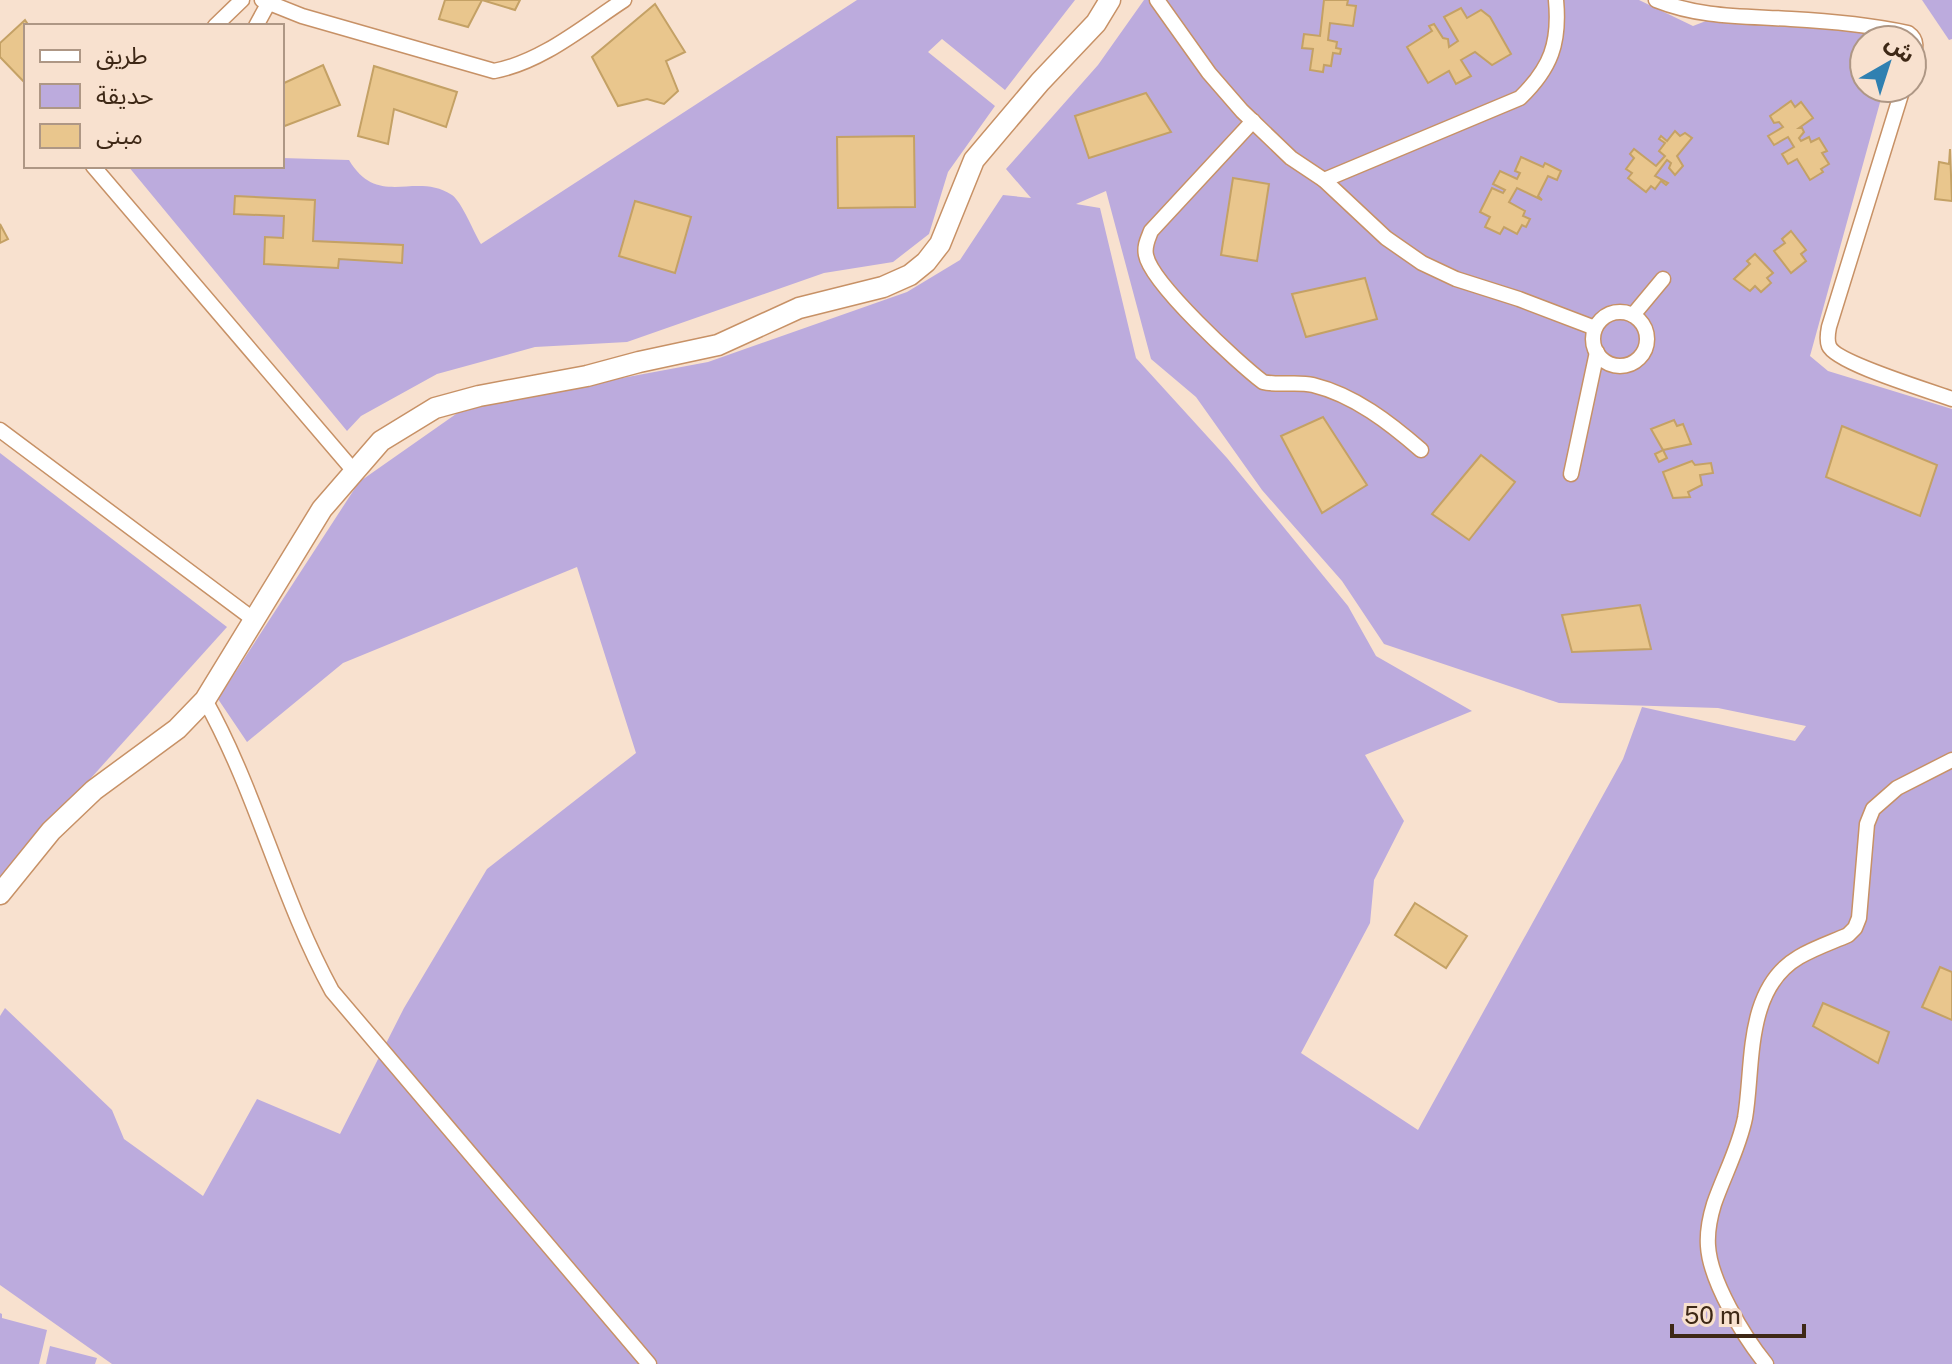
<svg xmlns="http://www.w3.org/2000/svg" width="1952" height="1364" viewBox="0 0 1952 1364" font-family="'Public Sans','Noto Sans Arabic',sans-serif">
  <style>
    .green { fill: #bcabdd; fill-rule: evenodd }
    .building { fill: #e9c68d; stroke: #c4a165; stroke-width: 2 }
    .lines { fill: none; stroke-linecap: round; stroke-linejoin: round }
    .street-casing { stroke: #c79166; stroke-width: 17 }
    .secondary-casing { stroke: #c79166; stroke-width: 23 }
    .street { stroke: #fff; stroke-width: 14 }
    .secondary { stroke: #fff; stroke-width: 20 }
  </style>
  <rect width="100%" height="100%" fill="#f8e1cf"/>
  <g class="green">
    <path d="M857,0H1075L1005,90L942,39L928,52L995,106L948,172L929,234L893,262L824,273L627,342L535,347L437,374L361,416L347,431L128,166H282V158L349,160C378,209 415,171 452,195C462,202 474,233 481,244Z"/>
    <path d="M1144,0H1639L1693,26L1724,14L1898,37L1897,40H1864V88H1884L1810,356L1828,371L1952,409V1364H112L0,1285V1016L5,1008L112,1110L124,1139L203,1196L257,1099L340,1134L404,1008L487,869L636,753L577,567L343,663L247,742L218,699L359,482L466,407L708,362L907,292L960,260L1003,195L1031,198L1006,169L1098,65ZM1106,191L1151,359L1196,397L1262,490L1342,581L1384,644L1559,703L1718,708L1806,726L1795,741L1642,707L1623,759L1418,1130L1301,1053L1370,923L1374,880L1404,821L1365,755L1472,711L1376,656L1348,606L1227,458L1136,358L1100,208L1076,204Z"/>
    <path d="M1922,0H1952V39L1949,40Z"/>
    <path d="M0,453L227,627L0,879Z"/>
    <path d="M0,1313L2,1314V1318L47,1330L39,1364H0Z"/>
    <path d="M50,1346L97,1358L95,1364H46Z"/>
  </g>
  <g class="building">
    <path d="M445,0H520L515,10L482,0L468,27L439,19Z"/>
    <path d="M1324,0H1348L1347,5L1356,6L1353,26L1330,23L1328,40L1337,42L1336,48L1341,49L1340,54L1333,53L1331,66L1324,65L1323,72L1310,70L1313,49L1302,48L1304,34L1320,36Z"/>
    <path d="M655,4L685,52L666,61L678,91L664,104L647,99L618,106L592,57Z"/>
    <path d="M1461,8L1467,18L1481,10L1490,17L1511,54L1492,65L1475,52L1461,60L1471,76L1456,84L1449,71L1428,83L1407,47L1432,31L1429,26L1434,24L1443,38L1448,39L1449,47L1458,41L1444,17Z"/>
    <path d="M25,20L29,26H26V84L0,57V43Z"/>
    <path d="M323,65L340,105L282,127V84Z"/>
    <path d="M374,66L457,92L446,127L394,109L388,144L358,136Z"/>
    <path d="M1146,93L1171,132L1089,158L1075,116Z"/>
    <path d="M1791,101L1795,107L1801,102L1813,118L1799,128H1802L1804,132L1799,138L1801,141L1809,137L1811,142L1819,138L1827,151L1822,153L1829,164L1821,169L1823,172L1810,180L1797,159L1788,164L1782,154L1794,147L1788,137L1774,145L1768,136L1783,127L1779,122L1774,123L1770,116Z"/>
    <path d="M1675,131L1680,136L1685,133L1692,138L1677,156L1683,166L1675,175L1669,168L1671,163L1667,160L1655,176L1668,183L1666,185L1661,181L1655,189L1651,186L1646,192L1628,178L1632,173L1626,169L1634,158L1630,154L1634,149L1656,166L1665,156L1659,151L1665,143L1659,139L1661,136L1667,141Z"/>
    <path d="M914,136L915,207L838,208L837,137Z"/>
    <path d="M1950,149L1952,201L1935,199L1939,162L1949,164Z"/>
    <path d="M1521,157L1543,167L1545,163L1561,171L1557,180L1548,176L1538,196L1542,200L1517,188L1509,202L1525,211L1523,216L1530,219L1526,227L1522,225L1517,234L1504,227L1500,234L1485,227L1490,217L1480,212L1492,188L1503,193L1505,190L1493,184L1500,171L1517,179L1520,173L1515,171Z"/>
    <path d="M1233,178L1269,184L1257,261L1221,255Z"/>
    <path d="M235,196L315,200L313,241L403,245L402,263L339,259L338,268L264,264L265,237L283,238L284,216L234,214Z"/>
    <path d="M635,201L691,217L675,273L619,256Z"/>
    <path d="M0,224L8,239L0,243Z"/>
    <path d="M1791,231L1806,250L1801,254L1806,261L1791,273L1774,251L1785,243L1782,239Z"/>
    <path d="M1755,254L1773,273L1767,278L1771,283L1761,292L1755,286L1750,291L1734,279L1750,264L1747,261Z"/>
    <path d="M1365,278L1377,319L1306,337L1292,294Z"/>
    <path d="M1323,417L1367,485L1322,513L1281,436Z"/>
    <path d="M1674,420L1677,426L1683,424L1691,444L1663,450L1651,429Z"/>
    <path d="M1842,426L1937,465L1920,516L1826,477Z"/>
    <path d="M1663,450L1667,458L1659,462L1655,454Z"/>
    <path d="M1481,455L1515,482L1469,540L1432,514Z"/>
    <path d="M1692,461L1695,465L1711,463L1713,473L1700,475L1702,485L1688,492L1690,497L1673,498L1663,472Z"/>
    <path d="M1640,605L1651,649L1572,652L1562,615Z"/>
    <path d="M1415,903L1467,936L1446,968L1395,935Z"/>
    <path d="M1940,967L1952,972V1020L1922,1007Z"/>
    <path d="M1823,1003L1889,1032L1878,1063L1813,1026Z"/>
  </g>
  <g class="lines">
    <g class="street-casing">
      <g id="street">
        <path d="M262,0L302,16L494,71C542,62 584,26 624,0"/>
        <path d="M1157,0L1209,73L1242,111L1291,158L1324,180L1386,238L1422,263L1456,279L1519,299L1595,328"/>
        <path d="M1656,0C1701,18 1744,16 1791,19C1829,21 1870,25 1908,33C1918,40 1916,48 1912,60"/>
        <path d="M215,26L242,0"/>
        <path d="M256,26L268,4"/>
        <path d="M1903,88L1829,327C1828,332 1827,341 1829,346C1836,363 1931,391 1952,399"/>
        <path d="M1253,121L1151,231C1148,239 1144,246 1146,255C1151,283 1238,363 1263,382C1280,386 1296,381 1313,385C1354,395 1390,423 1421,450"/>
        <path d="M93,166L353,470"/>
        <path d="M1324,180L1520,98C1551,68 1560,43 1556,0"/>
        <circle cx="1620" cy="339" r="27"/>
        <path d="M1633,315L1663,279"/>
        <path d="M0,430L253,619"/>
        <path d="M1571,474L1597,352"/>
        <path d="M205,700C257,793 281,898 332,991L649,1364"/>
        <path d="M1766,1364C1744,1337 1710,1281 1708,1246C1707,1232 1710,1217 1714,1204C1724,1175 1739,1148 1745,1118C1754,1066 1744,989 1799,957C1814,948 1832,942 1848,935L1855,928L1859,918L1867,824L1873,809L1897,788L1952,760"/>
      </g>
    </g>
    <g class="secondary-casing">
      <path id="secondary" d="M0,894L51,831L94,790L177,729L205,700L322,509L381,441L435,408L479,396L587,376L639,362L718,345L799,308L883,287L910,275L926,262L940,244L974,160L1040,82L1096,23L1110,0"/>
    </g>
    <use href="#street" class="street"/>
    <use href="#secondary" class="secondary"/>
  </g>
  <rect x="24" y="24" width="260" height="144" fill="#f8e1cf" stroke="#ae9785" stroke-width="2"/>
  <rect x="40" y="50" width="40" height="12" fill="#ffffff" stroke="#ae9785" stroke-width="2"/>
  <text x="96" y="64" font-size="24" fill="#3e2816">طريق</text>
  <rect x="40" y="84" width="40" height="24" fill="#bcabdd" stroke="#ae9785" stroke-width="2"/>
  <text x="96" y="104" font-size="24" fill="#3e2816">حديقة</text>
  <rect x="40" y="124" width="40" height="24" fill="#e9c68d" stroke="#ae9785" stroke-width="2"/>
  <text x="96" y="144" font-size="24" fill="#3e2816">مبنى</text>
  <g transform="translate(1888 64) rotate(39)"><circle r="38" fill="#f8e1cf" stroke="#ae9785" stroke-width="2"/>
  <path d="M0-6L14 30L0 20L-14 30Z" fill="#2f80b1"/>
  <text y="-12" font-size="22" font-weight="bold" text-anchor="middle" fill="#3e2816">ش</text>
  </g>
  <path d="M1672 1324v12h132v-12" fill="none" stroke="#3e2816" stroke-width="4"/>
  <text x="1684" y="1324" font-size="24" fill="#3e2816" stroke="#f8e1cf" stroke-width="6" paint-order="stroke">50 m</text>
</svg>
